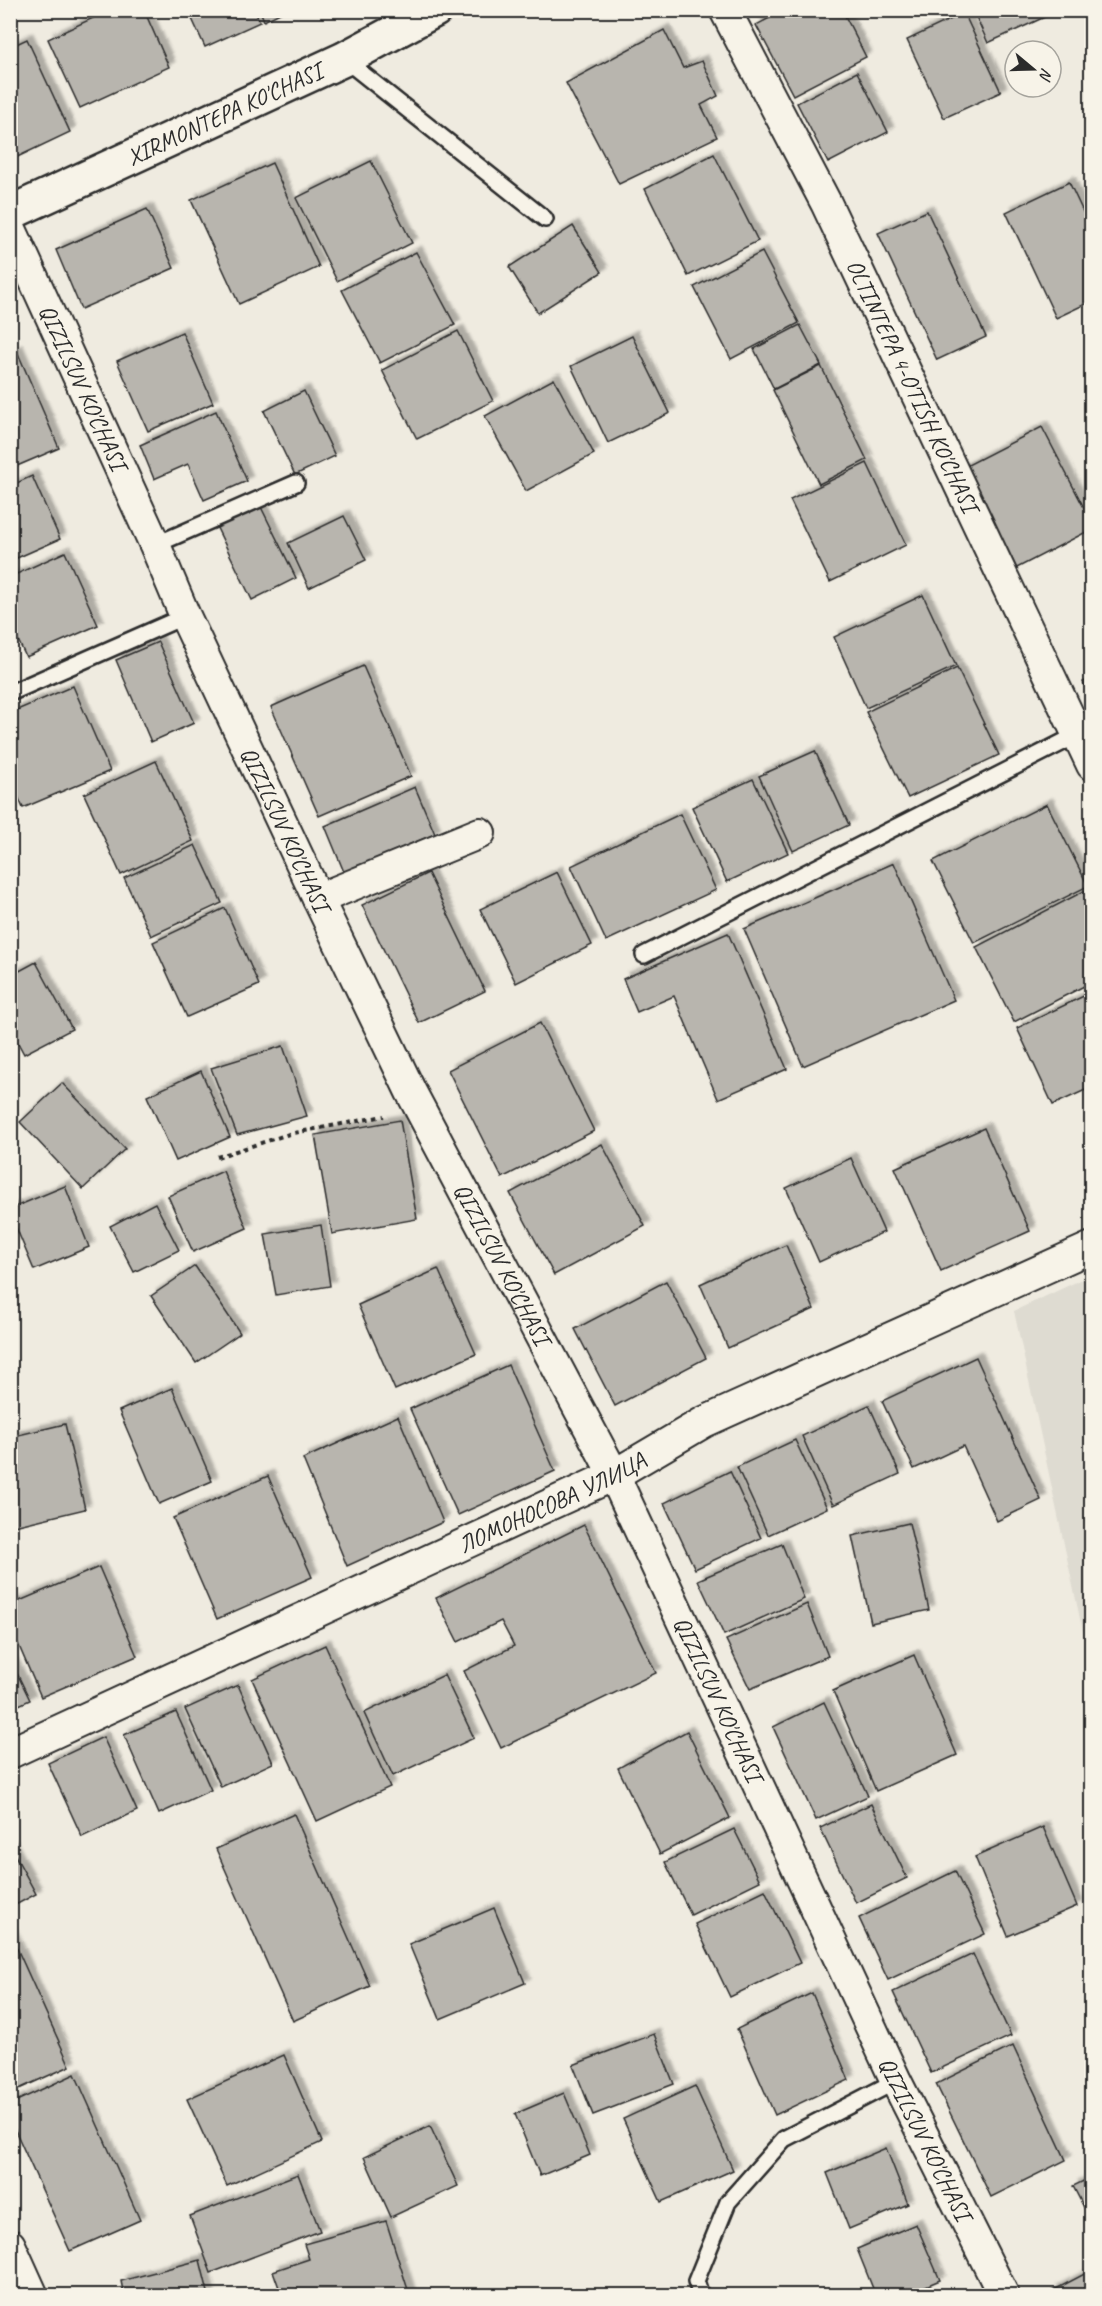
<svg xmlns="http://www.w3.org/2000/svg" width="1102" height="2306" viewBox="0 0 1102 2306" font-family="Caveat,sans-serif">
  <style>
    .built { fill: #dedbd1 }
    .building { fill: #b8b5ae; stroke: #2b2b2b; stroke-width: 1.5; filter: url(#shadow) }
    .lines { fill: none; stroke-linecap: round; stroke-linejoin: round }
    .service-casing { stroke: #2b2b2b; stroke-width: 20 }
    .minor-casing { stroke: #2b2b2b; stroke-width: 34 }
    .tertiary-casing { stroke: #2b2b2b; stroke-width: 38 }
    .path { stroke: #2b2b2b; stroke-width: 4; stroke-dasharray: 4.5 4.5; stroke-linecap: butt }
    .service { stroke: #f7f3e8; stroke-width: 15 }
    .minor { stroke: #f7f3e8; stroke-width: 30 }
    .tertiary { stroke: #f7f3e8; stroke-width: 33 }
    .labels { text-anchor: middle; stroke-width: 4.5; stroke-linejoin: round; paint-order: stroke }
    .street-label { font-size: 24px; fill: #2b2b2b; stroke: #f7f3e8 }
  </style>
  <defs>
    <filter id="shadow"><feDropShadow dx="5.5" dy="-5.5" stdDeviation="1.5" flood-color="#0004"/></filter>
  </defs>
  <rect width="100%" height="100%" fill="#efebe0"/>
  <filter id="ink" filterUnits="userSpaceOnUse"><feTurbulence type="fractalNoise" baseFrequency=".0167" numOctaves="2"/><feDisplacementMap in="SourceGraphic" scale="12" xChannelSelector="R" yChannelSelector="G"/><feConvolveMatrix kernelMatrix="1 2 1 2 8 2 1 2 1" color-interpolation-filters="sRGB"/></filter>
  <g filter="url(#ink)">
    <path class="built" d="M1091,1275V1670L1014,1311Z"/>
    <g class="building">
      <path d="M110,10H144L169,67L80,108L48,39Z"/>
      <path d="M188,10H254L260,22L205,47Z"/>
      <path d="M260,10H286L264,21Z"/>
      <path d="M785,10H842L866,57L793,95L756,25Z"/>
      <path d="M973,10H1060L988,43Z"/>
      <path d="M964,13L1001,92L944,118L907,40Z"/>
      <path d="M664,30L683,68L702,61L718,96L701,105L717,137L619,184L566,83Z"/>
      <path d="M27,39L70,132L11,160L10,47Z"/>
      <path d="M857,72L888,132L828,163L797,103Z"/>
      <path d="M714,154L758,241L688,276L645,189Z"/>
      <path d="M371,161L412,243L337,281L296,198Z"/>
      <path d="M272,163L319,267L239,304L191,200Z"/>
      <path d="M1069,182L1092,231V301L1056,318L1006,212Z"/>
      <path d="M147,209L174,268L81,309L56,250Z"/>
      <path d="M927,211L986,337L937,360L878,233Z"/>
      <path d="M573,226L602,272L538,313L509,267Z"/>
      <path d="M416,252L455,325L380,363L342,290Z"/>
      <path d="M762,252L799,323L731,359L694,287Z"/>
      <path d="M800,325L821,365L774,389L754,349Z"/>
      <path d="M458,331L493,401L417,439L382,370Z"/>
      <path d="M182,332L213,403L148,431L117,361Z"/>
      <path d="M632,336L670,413L608,443L571,366Z"/>
      <path d="M17,351L59,448L10,469V354Z"/>
      <path d="M821,366L867,460L819,484L773,390Z"/>
      <path d="M554,379L594,454L526,491L485,416Z"/>
      <path d="M304,391L335,456L295,475L264,411Z"/>
      <path d="M216,411L247,481L204,500L188,464L154,479L140,445Z"/>
      <path d="M1042,427L1092,523V529L1015,569L962,468Z"/>
      <path d="M867,463L906,545L830,582L790,500Z"/>
      <path d="M32,476L60,539L10,561V486Z"/>
      <path d="M260,505L296,578L252,600L216,526Z"/>
      <path d="M344,516L366,560L309,588L288,543Z"/>
      <path d="M65,552L98,625L26,657L10,623V577Z"/>
      <path d="M923,595L956,666L866,708L834,637Z"/>
      <path d="M158,642L194,723L151,742L116,660Z"/>
      <path d="M363,666L411,776L319,816L271,707Z"/>
      <path d="M957,668L999,755L908,798L866,712Z"/>
      <path d="M1092,678V699L1083,682Z"/>
      <path d="M73,686L110,771L23,808L10,778V713Z"/>
      <path d="M815,751L849,825L793,851L759,776Z"/>
      <path d="M156,761L193,841L121,875L84,794Z"/>
      <path d="M753,779L788,853L727,882L692,807Z"/>
      <path d="M415,787L435,834L344,872L325,826Z"/>
      <path d="M1047,804L1088,886L974,943L933,861Z"/>
      <path d="M680,814L716,890L606,941L571,866Z"/>
      <path d="M195,845L222,903L151,936L124,878Z"/>
      <path d="M894,863L954,1000L803,1066L744,929Z"/>
      <path d="M557,872L592,945L516,983L480,909Z"/>
      <path d="M428,873L485,991L419,1023L362,905Z"/>
      <path d="M1090,888L1092,982L1014,1022L976,947Z"/>
      <path d="M225,908L259,985L187,1017L153,942Z"/>
      <path d="M728,933L787,1069L718,1099L674,996L637,1012L623,979Z"/>
      <path d="M36,962L72,1029L24,1054L10,1028V976Z"/>
      <path d="M1092,992V1087L1053,1105L1017,1028Z"/>
      <path d="M540,1023L594,1131L502,1178L448,1070Z"/>
      <path d="M283,1046L307,1116L237,1135L211,1068Z"/>
      <path d="M201,1071L230,1137L176,1161L147,1096Z"/>
      <path d="M62,1083L125,1149L83,1189L20,1122Z"/>
      <path d="M400,1120L417,1219L332,1234L315,1135Z"/>
      <path d="M984,1128L1030,1231L941,1271L895,1168Z"/>
      <path d="M602,1144L645,1226L554,1275L510,1193Z"/>
      <path d="M851,1158L884,1232L819,1262L786,1188Z"/>
      <path d="M223,1171L247,1228L193,1252L168,1196Z"/>
      <path d="M65,1186L89,1247L34,1270L10,1213V1209Z"/>
      <path d="M155,1203L179,1250L134,1272L110,1226Z"/>
      <path d="M321,1225L330,1286L276,1295L265,1234Z"/>
      <path d="M786,1245L814,1309L728,1348L700,1284Z"/>
      <path d="M195,1266L240,1333L196,1363L151,1296Z"/>
      <path d="M438,1269L476,1354L395,1390L358,1305Z"/>
      <path d="M666,1281L706,1358L615,1406L575,1329Z"/>
      <path d="M976,1357L1041,1500L997,1521L963,1446L914,1469L882,1401Z"/>
      <path d="M508,1365L555,1471L458,1515L410,1409Z"/>
      <path d="M172,1388L212,1481L159,1504L119,1411Z"/>
      <path d="M869,1405L900,1474L833,1505L802,1436Z"/>
      <path d="M398,1416L443,1522L347,1566L303,1459Z"/>
      <path d="M65,1424L85,1509L10,1527V1437Z"/>
      <path d="M795,1440L827,1508L768,1535L737,1467Z"/>
      <path d="M730,1471L761,1538L695,1569L664,1503Z"/>
      <path d="M268,1476L312,1577L217,1619L173,1518Z"/>
      <path d="M909,1523L929,1610L871,1623L852,1536Z"/>
      <path d="M584,1525L656,1673L501,1748L464,1671L514,1646L501,1621L458,1642L436,1598Z"/>
      <path d="M782,1544L804,1599L724,1635L698,1580Z"/>
      <path d="M99,1567L137,1656L41,1697L10,1625V1605Z"/>
      <path d="M807,1604L828,1656L750,1689L726,1640Z"/>
      <path d="M325,1645L390,1787L317,1821L252,1679Z"/>
      <path d="M914,1655L957,1755L876,1791L833,1691Z"/>
      <path d="M10,1659L30,1700L10,1709Z"/>
      <path d="M444,1675L474,1738L393,1776L364,1713Z"/>
      <path d="M238,1685L273,1763L221,1787L185,1709Z"/>
      <path d="M824,1702L868,1796L816,1820L773,1727Z"/>
      <path d="M176,1712L211,1790L159,1814L124,1735Z"/>
      <path d="M687,1731L730,1818L660,1854L618,1768Z"/>
      <path d="M103,1737L137,1811L82,1837L48,1763Z"/>
      <path d="M871,1804L907,1878L856,1903L820,1828Z"/>
      <path d="M294,1814L370,1986L293,2021L216,1849Z"/>
      <path d="M1043,1827L1077,1906L1008,1936L975,1857Z"/>
      <path d="M734,1829L760,1881L691,1915L665,1862Z"/>
      <path d="M10,1846L36,1894L10,1908Z"/>
      <path d="M955,1871L985,1934L888,1980L859,1918Z"/>
      <path d="M765,1890L800,1963L730,1997L695,1924Z"/>
      <path d="M494,1908L525,1983L440,2019L409,1944Z"/>
      <path d="M10,1933L70,2066L10,2093Z"/>
      <path d="M973,1954L1011,2036L931,2073L893,1992Z"/>
      <path d="M812,1993L849,2080L775,2115L737,2029Z"/>
      <path d="M654,2034L674,2084L593,2115L573,2065Z"/>
      <path d="M1013,2046L1066,2160L991,2197L936,2084Z"/>
      <path d="M284,2055L322,2142L227,2186L187,2099Z"/>
      <path d="M75,2074L140,2220L70,2251L10,2119V2104Z"/>
      <path d="M695,2086L733,2170L661,2202L623,2119Z"/>
      <path d="M564,2093L590,2155L540,2176L515,2114Z"/>
      <path d="M430,2126L458,2186L391,2217L364,2157Z"/>
      <path d="M886,2148L908,2204L849,2229L827,2173Z"/>
      <path d="M298,2174L320,2231L211,2273L190,2216Z"/>
      <path d="M1092,2177V2223L1073,2186Z"/>
      <path d="M386,2221L410,2296H282L273,2271L309,2259L304,2244Z"/>
      <path d="M916,2224L940,2280L902,2296H876L857,2249Z"/>
      <path d="M200,2260L209,2296H124L121,2281Z"/>
      <path d="M1092,2270V2296H1054L1052,2291Z"/>
    </g>
    <g class="lines">
      <g class="service-casing">
        <g id="service">
          <path d="M344,59L545,219"/>
          <path d="M155,545L296,483"/>
          <path d="M10,693L185,616"/>
          <path d="M644,955L1077,735"/>
          <path d="M701,2296L696,2281L728,2202L784,2139L896,2081"/>
        </g>
      </g>
      <g class="minor-casing">
        <g id="minor">
          <path id="s1" d="M725,10L826,203L1092,765"/>
          <path id="s2" d="M10,227L155,545L185,616L318,899L411,1092L614,1475L896,2081L1004,2296"/>
          <path d="M318,899L480,833"/>
          <path id="s3" d="M10,1753L614,1475L704,1422L1092,1247"/>
          <path d="M10,2245L33,2296"/>
        </g>
      </g>
      <g class="tertiary-casing">
        <g id="tertiary">
          <path id="s4" d="M10,213L344,59L435,10"/>
        </g>
      </g>
      <path class="path" d="M217,1157L289,1134L384,1116"/>
      <use href="#service" class="service"/>
      <use href="#minor" class="minor"/>
      <use href="#tertiary" class="tertiary"/>
    </g>
  </g>
  <g class="labels">
    <g class="street-label">
      <text dy="8" stroke="none"><textPath href="#s4" startOffset="236">XIRMONTEPA KO'CHASI</textPath></text>
      <text dy="8" stroke="none"><textPath href="#s1" startOffset="420">OLTINTEPA 4-O'TISH KO'CHASI</textPath></text>
      <text dy="8" stroke="none"><textPath href="#s2" startOffset="176">QIZILSUV KO'CHASI</textPath></text>
      <text dy="8" stroke="none"><textPath href="#s2" startOffset="662">QIZILSUV KO'CHASI</textPath></text>
      <text dy="8" stroke="none"><textPath href="#s2" startOffset="1148">QIZILSUV KO'CHASI</textPath></text>
      <text dy="8" stroke="none"><textPath href="#s3" startOffset="597">ЛОМОНОСОВА УЛИЦА</textPath></text>
      <text dy="8" stroke="none"><textPath href="#s2" startOffset="1634">QIZILSUV KO'CHASI</textPath></text>
      <text dy="8" stroke="none"><textPath href="#s2" startOffset="2120">QIZILSUV KO'CHASI</textPath></text>
    </g>
  </g>
  <rect width="1102" height="2306" fill="none" stroke="#f7f3e8" stroke-width="36"/>
  <rect x="18" y="18" width="1066" height="2270" fill="none" stroke="#2b2b2b" stroke-width="2" filter="url(#ink)"/>
  <g transform="translate(1033 69) rotate(109)"><circle r="28" fill="#f7f3e8" stroke="#a5a39c" stroke-width="1.5"/>
  <path d="M0-4.5L10 22L0 15L-10 22Z" fill="#2b2b2b"/>
  <text y="-9" font-size="16" font-weight="bold" text-anchor="middle" fill="#2b2b2b">N</text>
  </g>
</svg>
